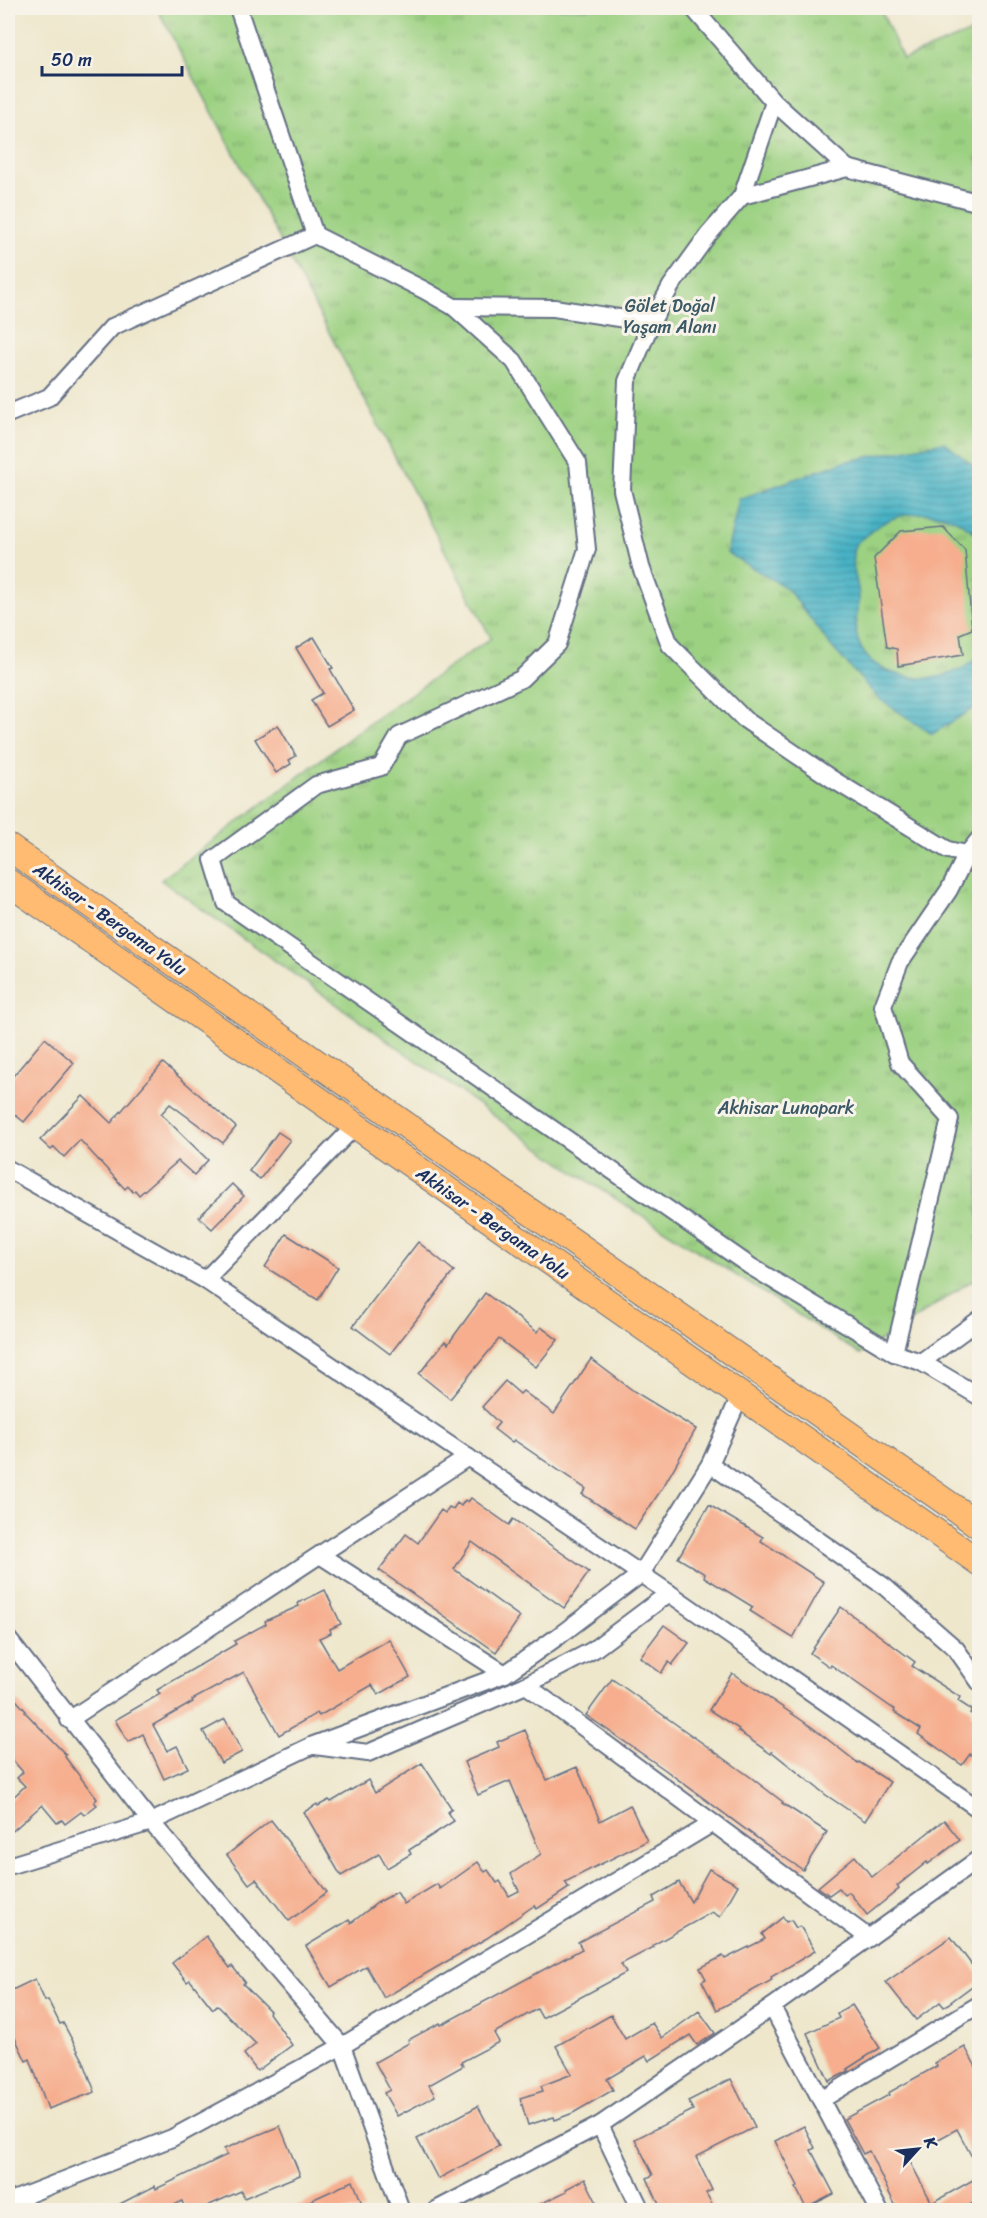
<svg xmlns="http://www.w3.org/2000/svg" width="987" height="2218" viewBox="0 0 987 2218" font-family="Sriracha,sans-serif">
  <style>
    .park { fill: url(#park-tufts); stroke: #5c8070; stroke-width: 1.5 }
    .water { fill: url(#water-rules); stroke: #317092; stroke-width: 1.5 }
    .building { fill: #f6ae8e }
    .lines { fill: none; stroke-linecap: round; stroke-linejoin: round }
    .street-casing { stroke: #656f84; stroke-width: 20 }
    .primary-casing { stroke: #656f84; stroke-width: 28 }
    .street { stroke: #fff; stroke-width: 16 }
    .primary { stroke: #febb71; stroke-width: 26 }
    .labels { text-anchor: middle; stroke-width: 6; stroke-linejoin: round; paint-order: stroke }
    .park-label { font-size: 18px; fill: #3b5867; stroke: #f7f3e8 }
    .street-label { font-size: 18px; fill: #1b2f5e; stroke: #f7f3e8 }
  </style>
  <defs>
    <pattern id="park-tufts" width="24" height="20" patternUnits="userSpaceOnUse" patternTransform="scale(1.5)"><rect width="24" height="20" fill="#9cd182"/><path d="M3 7l-1-3M5 7V3M7 7l1-3M15 17l-1-3M17 17v-4M19 17l1-3" fill="none" stroke="#7eaa6e"/></pattern>
    <pattern id="water-rules" width="6" height="5" patternUnits="userSpaceOnUse" patternTransform="scale(1.5)"><rect width="6" height="5" fill="#47b2c5"/><path d="M0 2.5h6" fill="none" stroke="#3a91a3"/></pattern>
  </defs>
  <rect width="100%" height="100%" fill="#f7f3e8"/>
  <filter id="ink" filterUnits="userSpaceOnUse"><feTurbulence type="fractalNoise" baseFrequency=".0167" numOctaves="2"/><feDisplacementMap in="SourceGraphic" scale="12" xChannelSelector="R" yChannelSelector="G"/><feConvolveMatrix kernelMatrix="1 2 1 2 8 2 1 2 1" color-interpolation-filters="sRGB"/></filter>
  <filter id="wash" filterUnits="userSpaceOnUse"><feTurbulence type="fractalNoise" baseFrequency=".008" numOctaves="4" result="noise"/><feDisplacementMap in="SourceGraphic" scale="24" xChannelSelector="R" yChannelSelector="G"/><feGaussianBlur stdDeviation="1.35" result="paint"/><feColorMatrix in="noise" values="0 0 0 0 0 0 0 0 0 0 0 0 0 0 0 0 0 1.4 0 .05"/><feComposite in="paint" operator="in"/></filter>
  <g filter="url(#wash)">
    <rect width="100%" height="100%" fill="#eee7cc"/>
    <path class="park" d="M157,8H880L903,59L979,29V1276L860,1354L575,1173L161,880L375,719L491,638Z"/>
    <path class="water" d="M944,442L979,470V542L978,535C971,530 964,524 956,520C926,507 890,513 867,535C864,537 858,541 856,544C847,560 859,581 859,598C859,607 856,616 856,625C856,661 886,675 918,678C938,680 966,671 979,655V705L932,734L878,698L831,646L787,588L727,553L739,499L843,462Z"/>
    <g id="blocks">
      <g class="building">
        <path d="M943,527L965,550L972,629L960,634L963,655L898,666L897,649L887,647L874,558L901,531Z"/>
        <path d="M314,637L333,668L330,669L354,710L327,726L311,700L323,693L296,648Z"/>
        <path d="M278,725L296,756L289,760L291,764L276,773L255,739Z"/>
        <path d="M45,1038L74,1063L24,1122L8,1109V1082Z"/>
        <path d="M163,1063L236,1127L223,1143L170,1104L161,1114L208,1160L194,1175L178,1161L139,1195L135,1190L133,1192L128,1186L125,1189L80,1140L64,1157L54,1147L51,1150L40,1140L83,1096L111,1123Z"/>
        <path d="M278,1132L290,1140L260,1179L249,1171Z"/>
        <path d="M232,1184L244,1196L212,1229L199,1217Z"/>
        <path d="M286,1234L338,1267L318,1300L265,1267Z"/>
        <path d="M418,1242L454,1271L390,1354L353,1326Z"/>
        <path d="M485,1293L537,1332L541,1327L558,1340L536,1367L499,1339L450,1399L419,1374L445,1341L448,1344Z"/>
        <path d="M591,1359L635,1392L696,1429L663,1487L635,1529L582,1494L586,1489L514,1440L512,1443L494,1429L499,1423L482,1407L505,1381L520,1394L523,1391L554,1414Z"/>
        <path d="M471,1498L509,1525L513,1519L589,1572L564,1608L472,1542L454,1569L520,1617L496,1652L379,1570L406,1534L418,1543L441,1510L445,1513L449,1507L453,1509L457,1503L461,1506L465,1500L468,1502Z"/>
        <path d="M709,1505L763,1537L761,1541L824,1582L793,1638L750,1611L753,1607L704,1577L705,1574L678,1558Z"/>
        <path d="M325,1590L341,1624L330,1629L331,1633L319,1638L337,1669L389,1639L410,1677L378,1695L372,1685L319,1716L317,1713L279,1735L244,1672L192,1700L193,1702L153,1725L167,1751L177,1746L188,1768L164,1779L143,1734L128,1742L115,1720L160,1694L157,1690L236,1644L234,1641L266,1624L265,1621L299,1606L298,1603Z"/>
        <path d="M841,1607L915,1662L912,1666L960,1697L958,1701L972,1710L970,1713L980,1720V1746L973,1756L970,1754L962,1765L918,1734L921,1729L894,1712L895,1710L831,1665L830,1667L810,1653Z"/>
        <path d="M664,1625L689,1643L672,1665L669,1662L661,1673L640,1657Z"/>
        <path d="M732,1673L813,1728L858,1763L859,1762L890,1782L865,1821L826,1795L772,1752L771,1754L738,1731L739,1729L709,1710Z"/>
        <path d="M612,1679L749,1776L783,1802L782,1803L827,1832L803,1870L772,1849L664,1769L586,1715Z"/>
        <path d="M8,1691L26,1711L25,1712L66,1755L65,1757L97,1799L94,1802L97,1805L84,1815L81,1812L65,1824L62,1820L57,1823L42,1805L8,1835V1802L25,1786L17,1778L23,1772L8,1755Z"/>
        <path d="M225,1719L242,1752L221,1763L203,1731Z"/>
        <path d="M525,1730L547,1780L577,1767L600,1821L630,1805L647,1841L565,1882L569,1888L537,1909L535,1905L487,1938L384,1998L366,1966L331,1987L306,1946L349,1920L351,1923L377,1903L397,1892L404,1904L437,1884L440,1889L478,1862L485,1872L488,1870L497,1883L500,1881L509,1896L519,1891L511,1874L541,1854L510,1781L478,1795L464,1762L499,1747L497,1742Z"/>
        <path d="M422,1763L452,1809L448,1812L454,1821L409,1850L411,1854L387,1868L379,1854L341,1876L304,1812L317,1804L318,1806L329,1800L331,1802L368,1780L375,1793Z"/>
        <path d="M271,1820L327,1892L289,1921L256,1879L249,1884L227,1855Z"/>
        <path d="M944,1820L960,1840L928,1864L927,1862L897,1886L899,1889L867,1915L849,1892L845,1895L839,1888L829,1895L818,1887L855,1856L872,1877Z"/>
        <path d="M709,1869L738,1885L720,1917L712,1912L653,1945L654,1947L621,1964L626,1973L542,2018L537,2009L494,2033L499,2042L461,2062L463,2066L429,2085L435,2096L397,2116L384,2093L390,2090L375,2062L409,2043L408,2040L440,2023L441,2025L582,1949L578,1942L655,1902L653,1897L679,1882L691,1902Z"/>
        <path d="M783,1917L786,1922L791,1920L796,1928L800,1926L815,1951L771,1977L772,1980L717,2010L702,1981L706,1979L700,1968L723,1956L725,1959L765,1939L762,1934Z"/>
        <path d="M206,1936L230,1968L232,1966L245,1982L243,1984L270,2011L269,2013L292,2045L257,2071L244,2054L256,2044L217,2005L213,2009L190,1980L187,1982L172,1963Z"/>
        <path d="M951,1937L980,1976V1980L944,2007L940,2002L916,2020L886,1982Z"/>
        <path d="M35,1979L45,2001L48,2000L60,2024L63,2023L83,2060L95,2092L48,2109L30,2059L26,2061L8,2023V1992Z"/>
        <path d="M852,2005L880,2048L847,2069L849,2071L829,2081L807,2033L839,2018L837,2014Z"/>
        <path d="M699,2011L715,2033L697,2045L690,2035L649,2061L646,2056L607,2079L613,2090L573,2113L555,2120L554,2117L528,2125L520,2098L543,2091L541,2086L572,2074L556,2046L611,2015L625,2039L652,2023L662,2038Z"/>
        <path d="M965,2047L980,2074V2172L957,2129L907,2156L932,2203L980,2176V2199L960,2211H898L869,2151L863,2154L844,2119L889,2095L888,2093L937,2066L935,2063Z"/>
        <path d="M731,2079L755,2127L696,2157L712,2190L706,2193L716,2211H662L647,2178L653,2175L635,2139L693,2110L688,2101Z"/>
        <path d="M478,2106L499,2146L438,2179L417,2139Z"/>
        <path d="M280,2126L300,2175L244,2198L241,2191L196,2211H186L182,2201L163,2211H106L155,2186L156,2189L227,2155L224,2149Z"/>
        <path d="M804,2126L815,2148L811,2150L834,2194L806,2208L796,2188L798,2186L775,2141Z"/>
        <path d="M585,2179L601,2211H526L567,2191L566,2189Z"/>
        <path d="M353,2181L365,2211H288Z"/>
      </g>
    </g>
  </g>
  <g filter="url(#ink)">
    <use href="#blocks" fill-opacity="0" stroke="#656f84" stroke-width="1.5"/>
    <g class="lines">
      <g class="street-casing">
        <g id="street">
          <path d="M238,8L315,235L424,290L454,307L514,361L578,463L587,549L557,644L521,679L399,736L381,767L316,785L213,860L226,903L750,1266L894,1353"/>
          <path d="M693,8L774,102L847,168L980,203"/>
          <path d="M847,168L742,196L708,235L671,286L651,323L627,381L622,490L641,567L670,645L744,719L832,779L948,850L967,854"/>
          <path d="M742,196L774,102"/>
          <path d="M454,307L554,308L651,323"/>
          <path d="M8,414L49,397L112,327L315,235"/>
          <path d="M980,838L967,854L949,890L900,962L883,1006L900,1063L950,1119L894,1353L921,1362L980,1397"/>
          <path d="M8,1169L205,1280L669,1593L980,1810"/>
          <path d="M205,1280L355,1126"/>
          <path d="M921,1362L980,1319"/>
          <path d="M710,1464L885,1587L956,1649L980,1683"/>
          <path d="M320,1555L505,1674"/>
          <path d="M8,1639L151,1822L342,2046L401,2210"/>
          <path d="M526,1685L869,1938"/>
          <path d="M69,1720L468,1457"/>
          <path d="M315,1746L368,1753L526,1685L593,1650L669,1593"/>
          <path d="M8,1866L151,1822L311,1746L505,1674L560,1635L641,1574L710,1464L740,1396"/>
          <path d="M772,2007L879,2210"/>
          <path d="M821,2100L980,2004"/>
          <path d="M600,2125L641,2210"/>
          <path d="M8,2202L172,2138L342,2046L713,1823"/>
          <path d="M436,2210L600,2125L772,2007L980,1858"/>
        </g>
      </g>
      <g class="primary-casing">
        <g id="primary">
          <path d="M8,847L980,1526"/>
          <path d="M8,882L980,1563"/>
        </g>
      </g>
      <use href="#street" class="street"/>
      <use href="#primary" class="primary"/>
    </g>
  </g>
  <g class="labels">
    <g class="park-label">
      <text x="670" y="312">Gölet Doğal<tspan x="670" dy="21">Yaşam Alanı</tspan></text>
      <text x="786" y="1114">Akhisar Lunapark</text>
    </g>
    <g class="street-label">
      <text transform="translate(110 919) rotate(35)" y="6">Akhisar - Bergama Yolu</text>
      <text transform="translate(493 1223) rotate(35)" y="6">Akhisar - Bergama Yolu</text>
    </g>
  </g>
  <rect width="987" height="2218" fill="none" stroke="#f7f3e8" stroke-width="30"/>
  <g transform="translate(918 2149) rotate(63)" stroke="#f7f3e8" stroke-width="4.5" paint-order="stroke">
  <path d="M0-4.5L10 22L0 15L-10 22Z" fill="#1b2f5e"/>
  <text y="-9" font-size="16" font-weight="bold" text-anchor="middle" fill="#1b2f5e">K</text>
  </g>
  <path d="M42 66v9h140v-9" fill="none" stroke="#1b2f5e" stroke-width="3"/>
  <text x="51" y="66" font-size="18" fill="#1b2f5e" stroke="#f7f3e8" stroke-width="4.5" paint-order="stroke">50 m</text>
</svg>
